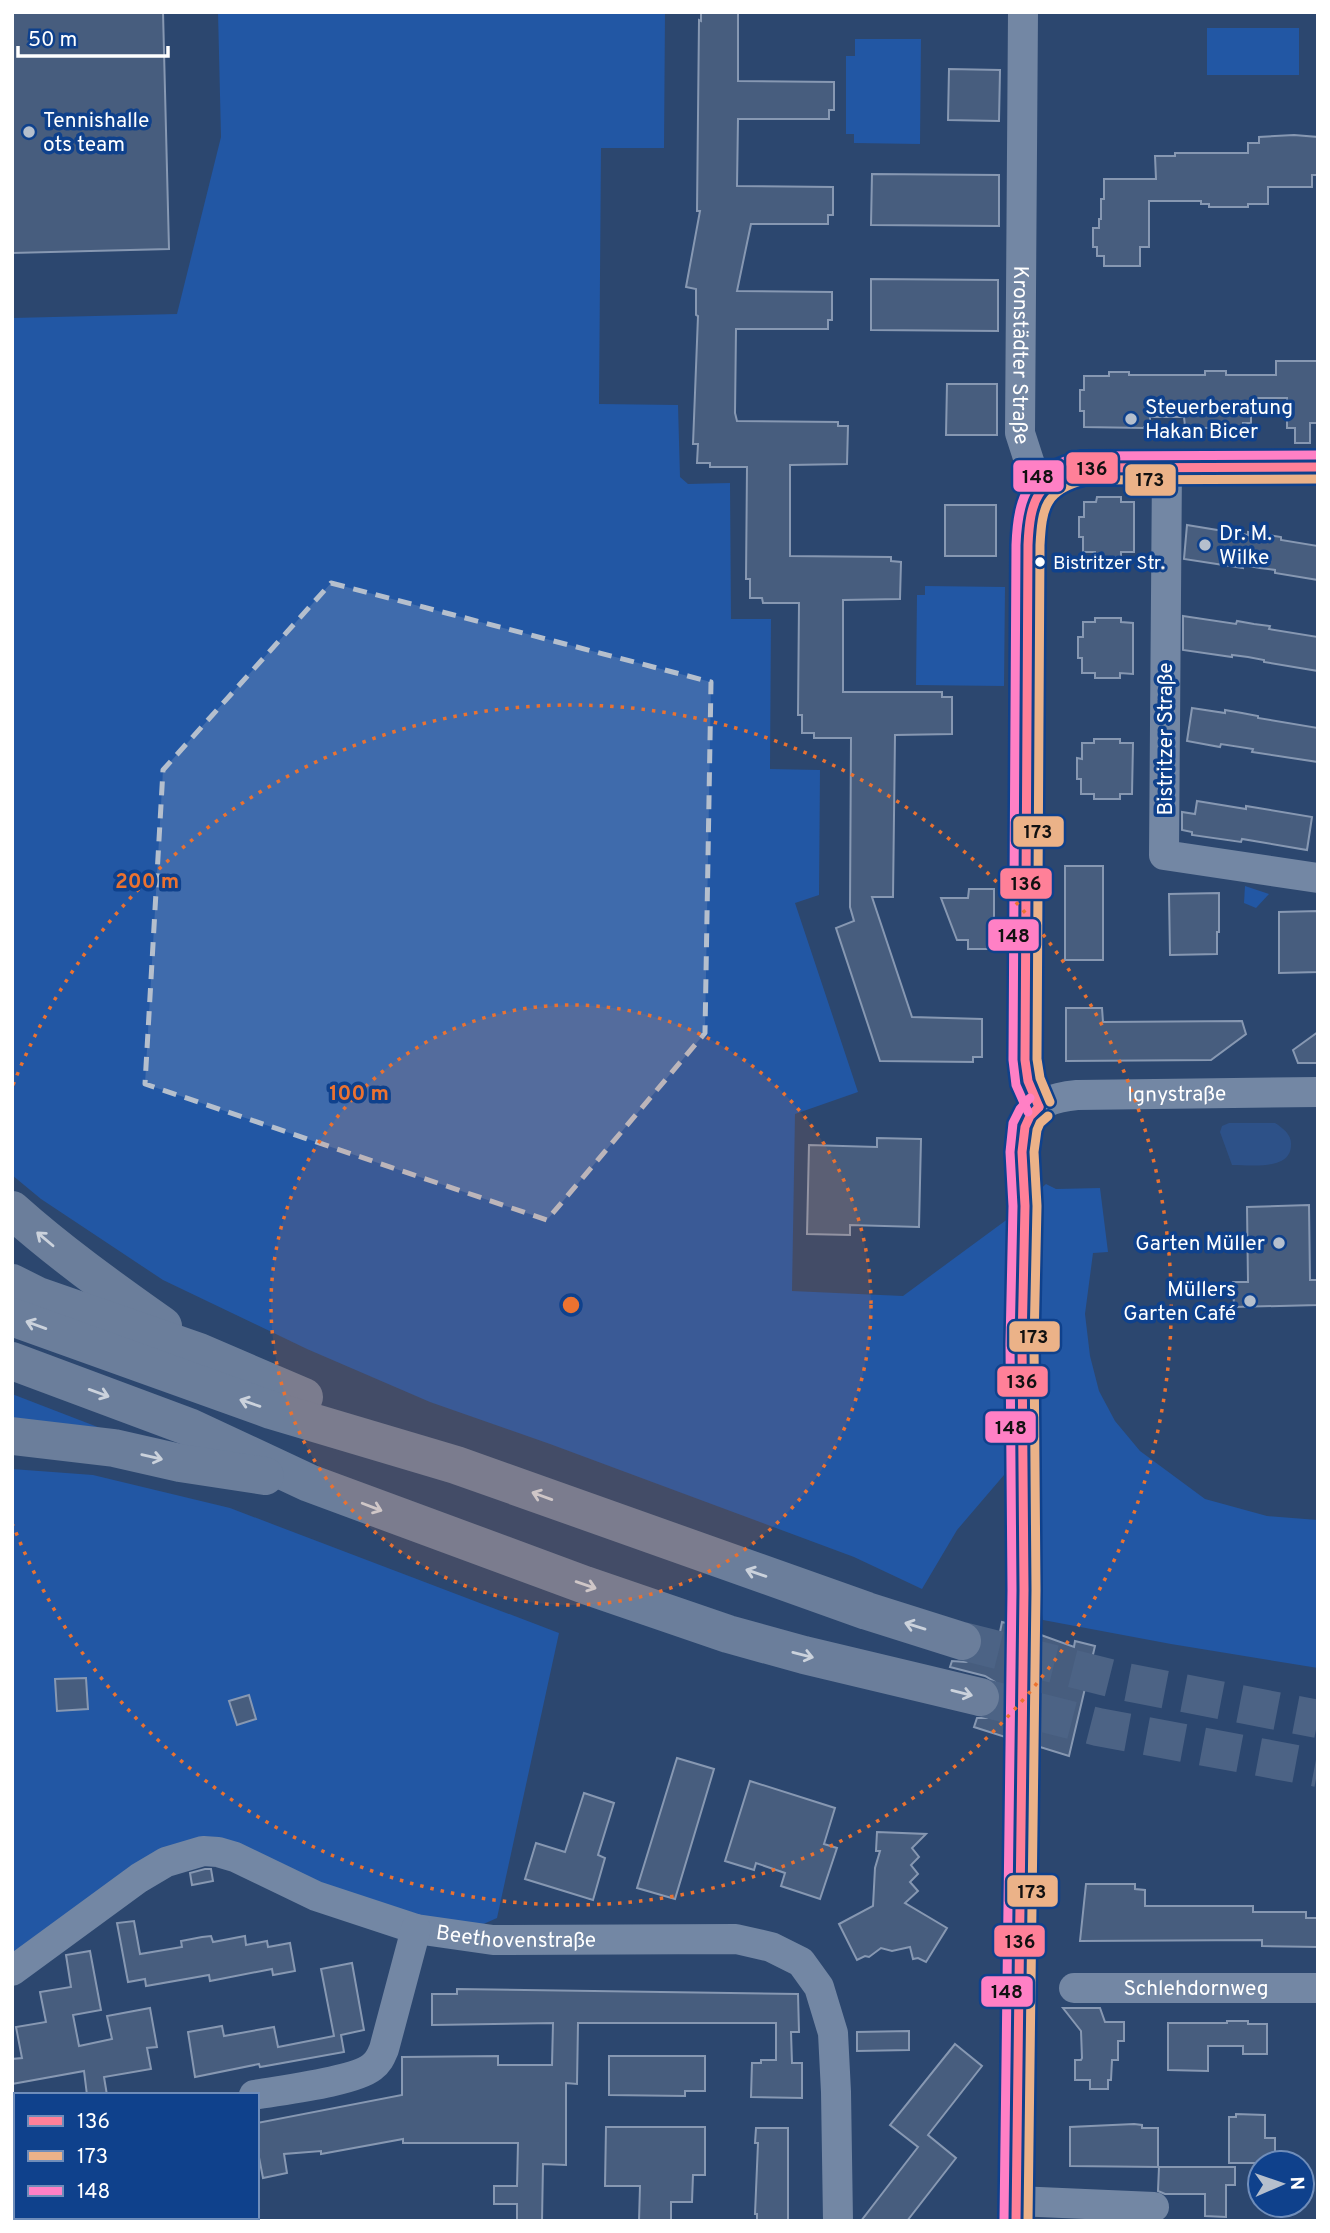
<svg xmlns="http://www.w3.org/2000/svg" width="1330" height="2233" viewBox="0 0 1330 2233" font-family="Overpass,sans-serif">
  <style>
    .green { fill: #2257a4 }
    .water { fill: #2d5188 }
    .building { fill: #475d7e; stroke: #8798b2; stroke-width: 2 }
    .lines { fill: none; stroke-linecap: round; stroke-linejoin: round }
    .highway-tunnel { stroke: #4c6385; stroke-width: 38; stroke-dasharray: 38 19; stroke-linecap: butt }
    .minor { stroke: #7387a4; stroke-width: 30 }
    .highway { stroke: #6b7e9b; stroke-width: 38 }
    .minor-bridge { stroke: #7387a4; stroke-width: 30 }
    .bus-1-casing { stroke: #0f418c; stroke-width: 14 }
    .bus-2-casing { stroke: #0f418c; stroke-width: 14 }
    .bus-3-casing { stroke: #0f418c; stroke-width: 14 }
    .bus-1 { stroke: #ff8098; stroke-width: 9 }
    .bus-2 { stroke: #ebb288; stroke-width: 9 }
    .bus-3 { stroke: #ff80c5; stroke-width: 9 }
    .oneway { stroke: #cbd2dc }
    .marked { fill: #b5bfcd; fill-opacity: 0.2; stroke: #b5bfcd; stroke-width: 5; stroke-dasharray: 14 9; stroke-linejoin: round }
    .ring { fill: none; stroke: #eb7230; stroke-width: 3.5; stroke-dasharray: 3.5 7 }
    .poi-dot { fill: #b5bfcd; stroke: #0f418c; stroke-width: 2.5 }
    .bus-dot { fill: #fff; stroke: #0f418c; stroke-width: 2.5 }
    .labels { text-anchor: middle; stroke-width: 7; stroke-linejoin: round; paint-order: stroke }
    .bus-label { font-size: 19px; fill: #fff; stroke: #0f418c; text-anchor: start }
    .poi-label { font-size: 21px; fill: #fff; stroke: #0f418c; text-anchor: start }
    .street-label { font-size: 21px; fill: #fff; stroke: #0f418c }
    .centre { fill: #eb7230; stroke: #0f418c; stroke-width: 3.5 }
    .ring-label { font-size: 21px; text-anchor: middle; font-weight: bold; fill: #eb7230; stroke: #0f418c; stroke-width: 7; stroke-linejoin: round; paint-order: stroke }
    .line-badge { stroke: #0f418c; stroke-width: 2.5 }
    .pale-badge-label { font-size: 19px; text-anchor: middle; font-weight: bold; fill: #111 }
  </style>
  <rect width="100%" height="100%" fill="#2c476f"/>
  <g class="green">
    <path d="M218,12H665L664,148H601L599,404L678,405L680,477L688,484L730,483L731,619H771L770,769L820,770L819,895L795,903L858,1092L795,1114L792,1291L903,1296L1005,1221L1046,1184L1056,1189L1100,1188L1108,1252L1093,1253L1085,1314L1090,1356L1099,1391L1115,1421L1140,1451L1205,1499L1267,1516L1318,1520V1668L1171,1644L1043,1620L1014,1443L1004,1475L957,1530L922,1589L854,1557L550,1444L430,1402L307,1349L163,1280L41,1199L12,1175V318L177,314L221,137Z"/>
    <rect x="1207" y="28" width="92" height="47"/>
    <path d="M855,39H921L920,144L854,143V134H846V56H855Z"/>
    <path d="M925,586L1005,587L1004,686L916,685L917,595H925Z"/>
    <path d="M1245,886L1269,894L1256,908L1244,903Z"/>
    <path d="M12,1394L108,1431L12,1424Z"/>
    <path d="M12,1469L93,1475L230,1508L559,1633L497,1918L479,1926L374,1907L222,1843L12,1955Z"/>
  </g>
  <path class="water" d="M1229,1123H1275C1283,1128 1292,1135 1291,1145C1291,1171 1250,1165 1232,1165L1220,1132L1222,1126Z"/>
  <g class="building">
    <path d="M12,12H163L169,249L12,253Z"/>
    <path d="M701,12H738V81L834,82V110H829V119H738L737,186L833,187V215H828V224H751L737,291L832,292V320H828V329H736L735,413L737,421L838,422V426H848L847,464L790,465V556L891,557V561L901,562L900,599L843,600V692H942V697H952V734L895,735L893,897H872L912,1017L982,1019V1057H973V1062L880,1061L836,928L854,921L850,907L851,738H814V733H802V715H798L799,603H763L762,598H750V579H746L747,467H710V463H697L698,444H693L698,316L696,315V289L686,287L700,211H697L699,20L701,21Z"/>
    <path d="M949,69L1000,70L999,121L948,120Z"/>
    <path d="M1294,135L1318,137V175H1312V187H1268V204H1248V207H1209V204H1201V201H1149V247H1140V266H1104V256H1097V247H1093V228H1099V219H1101V199H1104V179H1156L1155,156H1175V153H1248V143H1259V137Z"/>
    <path d="M872,174L999,175V226L871,225Z"/>
    <path d="M871,279L998,280V331L871,330Z"/>
    <path d="M1276,361H1318V423H1310V443H1295V428H1287V398H1251V423H1243V428H1191V426H1185L1184,417H1150V427H1144V428L1084,427V411H1080V390H1084V376H1109V372H1129V375H1205V371H1226V375H1276Z"/>
    <path d="M947,384H997V435H946Z"/>
    <path d="M1097,497H1121V502H1134V552H1121V557H1095V552H1083V537H1079V517H1084V502H1096Z"/>
    <rect x="945" y="505" width="51" height="51"/>
    <path d="M1187,525L1248,535V532L1281,537V540L1318,546V580L1275,573V570L1260,568L1243,565V568L1184,559Z"/>
    <path d="M1183,616L1236,624L1237,621L1254,624L1270,626L1269,629L1318,637V671L1264,662V660L1248,657L1232,655V657L1183,650Z"/>
    <path d="M1095,618H1121V622L1133,623V674L1120,673V678H1095V673H1082V658H1078V637H1083V622H1095Z"/>
    <path d="M1192,708L1225,713V710L1242,713L1258,716V718L1318,728V762L1252,752L1253,749L1221,744L1220,747L1187,741Z"/>
    <path d="M1094,739H1120V743H1133L1132,794H1120V799H1094V794H1081V779H1077V758L1082,759V743H1094Z"/>
    <path d="M1197,801L1246,809V806L1312,817L1307,850L1242,839L1241,842L1192,835V832L1182,830V812L1195,814Z"/>
    <rect x="1065" y="866" width="38" height="94"/>
    <path d="M969,889H994V949H968V940H957L941,898H968Z"/>
    <path d="M1219,893V932H1217V954L1170,955L1169,894Z"/>
    <path d="M1318,911V972L1279,973V912Z"/>
    <path d="M1066,1008H1102L1103,1022L1242,1021L1246,1034L1211,1060L1066,1061Z"/>
    <path d="M1318,1032V1063H1298L1293,1050Z"/>
    <path d="M877,1138L921,1139L919,1227L850,1225V1235L807,1234L809,1145L877,1147Z"/>
    <path d="M1309,1205L1310,1280H1318V1305L1234,1307L1233,1282H1248L1247,1207Z"/>
    <path d="M1002,1622L1006,1623L1005,1737L974,1727L977,1718H987L995,1712L1001,1703V1691L995,1682L985,1676L950,1667L952,1661L966,1662L976,1658L983,1648V1640L1000,1632Z"/>
    <path d="M1041,1635L1074,1647L1075,1641L1095,1646L1069,1756L1040,1747Z"/>
    <path d="M86,1678L88,1709L57,1711L55,1679Z"/>
    <path d="M249,1695L256,1719L237,1725L229,1701Z"/>
    <path d="M677,1758L714,1769L675,1899L637,1888Z"/>
    <path d="M750,1781L835,1808L824,1844L837,1848L820,1899L781,1886L785,1873L756,1863L754,1870L725,1861Z"/>
    <path d="M584,1793L614,1803L598,1855L605,1858L593,1900L525,1879L536,1843L565,1852Z"/>
    <path d="M877,1832L926,1834L912,1848L919,1857L911,1865L918,1874L910,1882L918,1891L905,1903L947,1928L926,1962L918,1958L913,1959L910,1947L892,1951L881,1948L869,1957L865,1956L857,1960L839,1924L873,1906L875,1868L880,1851H876Z"/>
    <path d="M205,1869H211L213,1881L192,1885L190,1873Z"/>
    <path d="M1086,1884H1135V1889L1145,1890V1906H1253V1912H1306V1918H1318V1947L1262,1946V1940L1080,1941Z"/>
    <path d="M134,1921L140,1954L182,1947L181,1941L202,1937L211,1936L213,1942L245,1936L246,1945L267,1941L268,1947L290,1943L295,1971L273,1975L272,1969L210,1981L209,1975L146,1986L145,1979L128,1982L117,1923Z"/>
    <path d="M90,1951L101,2010L73,2015L79,2046L112,2039L107,2016L150,2008L157,2047L147,2048L151,2069L104,2077L107,2095H87L84,2071L12,2084V2059L22,2058L16,2027L46,2022L40,1992L71,1987L66,1955Z"/>
    <path d="M352,1963L364,2030L341,2035L344,2052L260,2067L259,2064L195,2077L188,2032L222,2026L224,2036L274,2027L278,2047L334,2036L321,1969Z"/>
    <path d="M457,1989L798,1994L799,2032H791L792,2063H802V2098L751,2097L752,2063H761V2060H776V2023H578L577,2084L566,2083V2165L543,2164L542,2221H517V2204H494V2186H517L518,2143H403V2139L321,2154V2151L284,2154L287,2173L263,2178L257,2147V2123L402,2095V2057L498,2056V2065H552L553,2023L432,2025V1994H457Z"/>
    <path d="M1063,2008H1100L1105,2022H1124V2041H1118V2060H1112L1111,2080H1108V2089H1090V2080H1075V2060H1081L1082,2058L1081,2031Z"/>
    <path d="M1227,2021H1248V2024H1267V2054H1243V2046H1208V2071L1168,2070V2023H1227Z"/>
    <path d="M909,2031V2050L857,2051V2032Z"/>
    <path d="M955,2044L982,2066L928,2135L956,2158L907,2221H861L918,2147L890,2125Z"/>
    <path d="M609,2056H705V2091H685V2096L609,2095Z"/>
    <path d="M1236,2114L1265,2115V2138H1275V2163H1229V2117H1236Z"/>
    <path d="M1134,2124L1142,2125V2128H1158V2167L1070,2166V2127Z"/>
    <path d="M606,2127H705V2175H693L692,2202H671V2221H639L640,2186H605Z"/>
    <path d="M756,2128H788V2221H757V2214H755L758,2143H755Z"/>
    <path d="M1159,2167H1235V2185H1226V2217L1205,2216V2194H1165L1158,2191Z"/>
  </g>
  <g class="lines">
    <g class="highway-tunnel">
      <path d="M962,1641L1126,1682L1318,1719"/>
      <path d="M980,1697L1098,1727L1318,1768"/>
    </g>
    <g class="minor">
      <path id="s1" d="M1023,12L1020,433L1030,464L1043,485"/>
      <path d="M1167,467L1164,855L1318,878"/>
      <path d="M1039,1107L1028,1081L1025,1060L1028,545C1029,501 1036,477 1083,468L1318,467"/>
      <path id="s2" d="M1024,1590C1024,1469 1022,1348 1024,1226C1025,1200 1018,1148 1026,1125C1035,1102 1055,1097 1077,1095L1318,1092"/>
      <path id="s3" d="M12,1971L139,1878L166,1862L203,1851L218,1852L235,1857L316,1896L416,1929L493,1940L736,1939L771,1947L801,1962L819,1987L833,2033L836,2092L838,2221"/>
      <path id="s4" d="M1074,1988H1318"/>
      <path d="M254,2095C281,2090 353,2082 372,2067C379,2062 381,2056 384,2049L416,1929"/>
      <path d="M1016,2201L1154,2207"/>
      <path d="M1016,2221C1015,2072 1021,1924 1022,1776"/>
    </g>
    <g class="highway">
      <path d="M12,1210C60,1253 111,1289 163,1326"/>
      <path d="M12,1283L38,1296L199,1352L304,1397"/>
      <path d="M12,1317L271,1410L456,1465L867,1611L962,1641"/>
      <path d="M12,1361L189,1427L309,1483L585,1585L728,1634L804,1655L980,1697"/>
      <path d="M12,1436L114,1448L180,1463L265,1476"/>
    </g>
    <path class="minor-bridge" d="M1022,1776L1024,1590"/>
    <g class="bus-1-casing">
      <g id="bus-1">
        <path d="M1039,1107L1028,1081L1025,1060L1028,545C1030,500 1037,480 1083,468L1318,467"/>
        <path d="M1016,2221L1024,1590L1022,1344L1025,1206L1022,1152L1025,1127L1030,1116L1039,1107"/>
      </g>
    </g>
    <g class="bus-2-casing">
      <g id="bus-2">
        <path d="M1050,1102L1040,1078L1037,1059L1040,545C1042,508 1045,490 1085,480L1318,479"/>
        <path d="M1028,2221L1036,1590L1034,1344L1037,1206L1034,1152L1037,1130L1040,1123L1048,1116"/>
      </g>
    </g>
    <g class="bus-3-casing">
      <g id="bus-3">
        <path d="M1028,1112L1016,1085L1013,1060L1016,545C1018,494 1029,469 1081,456L1318,455"/>
        <path d="M1004,2221L1012,1590L1010,1344L1013,1206L1010,1152L1013,1123L1020,1109L1030,1098"/>
      </g>
    </g>
    <use href="#bus-1" class="bus-1"/>
    <use href="#bus-2" class="bus-2"/>
    <use href="#bus-3" class="bus-3"/>
  </g>
  <defs><path id="oneway-shaft" d="M-6 0H5M1.5-3L5.5 0L1.5 3" fill="none" stroke-width="1.6" stroke-linecap="round" stroke-linejoin="round" transform="scale(1.75)"/></defs>
  <g class="oneway">
    <use href="#oneway-shaft" transform="translate(45 1239) rotate(-140)"/>
    <use href="#oneway-shaft" transform="translate(36 1325) rotate(-160)"/>
    <use href="#oneway-shaft" transform="translate(99 1393) rotate(20)"/>
    <use href="#oneway-shaft" transform="translate(250 1403) rotate(-161)"/>
    <use href="#oneway-shaft" transform="translate(152 1457) rotate(13)"/>
    <use href="#oneway-shaft" transform="translate(542 1496) rotate(-160)"/>
    <use href="#oneway-shaft" transform="translate(372 1507) rotate(21)"/>
    <use href="#oneway-shaft" transform="translate(756 1573) rotate(-161)"/>
    <use href="#oneway-shaft" transform="translate(586 1585) rotate(19)"/>
    <use href="#oneway-shaft" transform="translate(915 1626) rotate(-163)"/>
    <use href="#oneway-shaft" transform="translate(803 1655) rotate(14)"/>
    <use href="#oneway-shaft" transform="translate(962 1693) rotate(14)"/>
  </g>
  <path class="marked" d="M331,583L711,682L705,1033L547,1220L145,1084L163,770Z"/>
  <circle cx="571" cy="1305" r="300" fill="#eb7230" fill-opacity=".12"/>
  <g class="ring">
    <circle cx="571" cy="1305" r="300"/>
    <path d="M13 1085A600 600 0 1 1 13 1525"/>
  </g>
  <g class="poi-dot">
    <circle cx="29" cy="132" r="7"/>
    <circle cx="1131" cy="419" r="7"/>
    <circle cx="1205" cy="545" r="7"/>
    <circle cx="1279" cy="1243" r="7"/>
    <circle cx="1250" cy="1301" r="7"/>
  </g>
  <circle class="bus-dot" cx="1040" cy="562" r="6"/>
  <g class="labels">
    <g class="bus-label">
      <text x="1053" y="569">Bistritzer Str.</text>
    </g>
    <g class="poi-label">
      <text x="43" y="127">Tennishalle<tspan x="43" dy="24">ots team</tspan></text>
      <text x="1145" y="414">Steuerberatung<tspan x="1145" dy="24">Hakan Bicer</tspan></text>
      <text x="1219" y="540">Dr. M.<tspan x="1219" dy="24">Wilke</tspan></text>
      <text x="1265" y="1250" text-anchor="end">Garten Müller</text>
      <text x="1236" y="1296" text-anchor="end">Müllers<tspan x="1236" dy="24">Garten Café</tspan></text>
    </g>
    <g class="street-label">
      <text dy="7" stroke="none"><textPath href="#s1" startOffset="343">Kronstädter Straße</textPath></text>
      <text transform="translate(1165 739) rotate(-90)" y="7">Bistritzer Straße</text>
      <text dy="7" stroke="none"><textPath href="#s2" startOffset="628">Ignystraße</textPath></text>
      <text dy="7" stroke="none"><textPath href="#s3" startOffset="556">Beethovenstraße</textPath></text>
      <text dy="7" stroke="none"><textPath href="#s4" startOffset="122">Schlehdornweg</textPath></text>
    </g>
  </g>
  <circle cx="571" cy="1305" r="10" class="centre"/>
  <g class="ring-label">
    <text x="147" y="888">200 m</text>
    <text x="359" y="1100">100 m</text>
  </g>
  <g class="line-badge">
    <rect x="1065" y="451" width="54" height="34" rx="7" fill="#ff8098"/>
    <rect x="1012" y="459" width="53" height="34" rx="7" fill="#ff80c5"/>
    <rect x="1124" y="463" width="53" height="34" rx="7" fill="#ebb288"/>
    <rect x="1012" y="815" width="53" height="33" rx="7" fill="#ebb288"/>
    <rect x="999" y="867" width="54" height="33" rx="7" fill="#ff8098"/>
    <rect x="987" y="918" width="53" height="34" rx="7" fill="#ff80c5"/>
    <rect x="1008" y="1320" width="53" height="33" rx="7" fill="#ebb288"/>
    <rect x="996" y="1365" width="53" height="33" rx="7" fill="#ff8098"/>
    <rect x="984" y="1410" width="53" height="34" rx="7" fill="#ff80c5"/>
    <rect x="1006" y="1874" width="53" height="34" rx="7" fill="#ebb288"/>
    <rect x="993" y="1924" width="53" height="34" rx="7" fill="#ff8098"/>
    <rect x="980" y="1975" width="54" height="33" rx="7" fill="#ff80c5"/>
  </g>
  <g class="pale-badge-label">
    <text x="1092" y="475">136</text>
    <text x="1038" y="483">148</text>
    <text x="1150" y="486">173</text>
    <text x="1038" y="838">173</text>
    <text x="1026" y="890">136</text>
    <text x="1014" y="942">148</text>
    <text x="1034" y="1343">173</text>
    <text x="1022" y="1388">136</text>
    <text x="1011" y="1434">148</text>
    <text x="1032" y="1898">173</text>
    <text x="1020" y="1948">136</text>
    <text x="1007" y="1998">148</text>
  </g>
  <rect width="1330" height="2233" fill="none" stroke="#ffffff" stroke-width="28"/>
  <rect x="14" y="2093" width="245" height="126" fill="#0f418c" stroke="#6f8dba" stroke-width="2"/>
  <rect x="28" y="2116" width="35" height="10" fill="#ff8098" stroke="#6f8dba" stroke-width="2"/>
  <text x="77" y="2128" font-size="21" fill="#ffffff">136</text>
  <rect x="28" y="2151" width="35" height="10" fill="#ebb288" stroke="#6f8dba" stroke-width="2"/>
  <text x="77" y="2163" font-size="21" fill="#ffffff">173</text>
  <rect x="28" y="2186" width="35" height="10" fill="#ff80c5" stroke="#6f8dba" stroke-width="2"/>
  <text x="77" y="2198" font-size="21" fill="#ffffff">148</text>
  <g transform="translate(1281 2184) rotate(88)"><circle r="33" fill="#0f418c" stroke="#6f8dba" stroke-width="2"/>
  <path d="M0-5L12 26L0 18L-12 26Z" fill="#b5bfcd"/>
  <text y="-10" font-size="19" font-weight="bold" text-anchor="middle" fill="#ffffff">N</text>
  </g>
  <path d="M18 46v10h150v-10" fill="none" stroke="#ffffff" stroke-width="3.5"/>
  <text x="28" y="46" font-size="21" fill="#ffffff" stroke="#0f418c" stroke-width="5" paint-order="stroke">50 m</text>
</svg>
